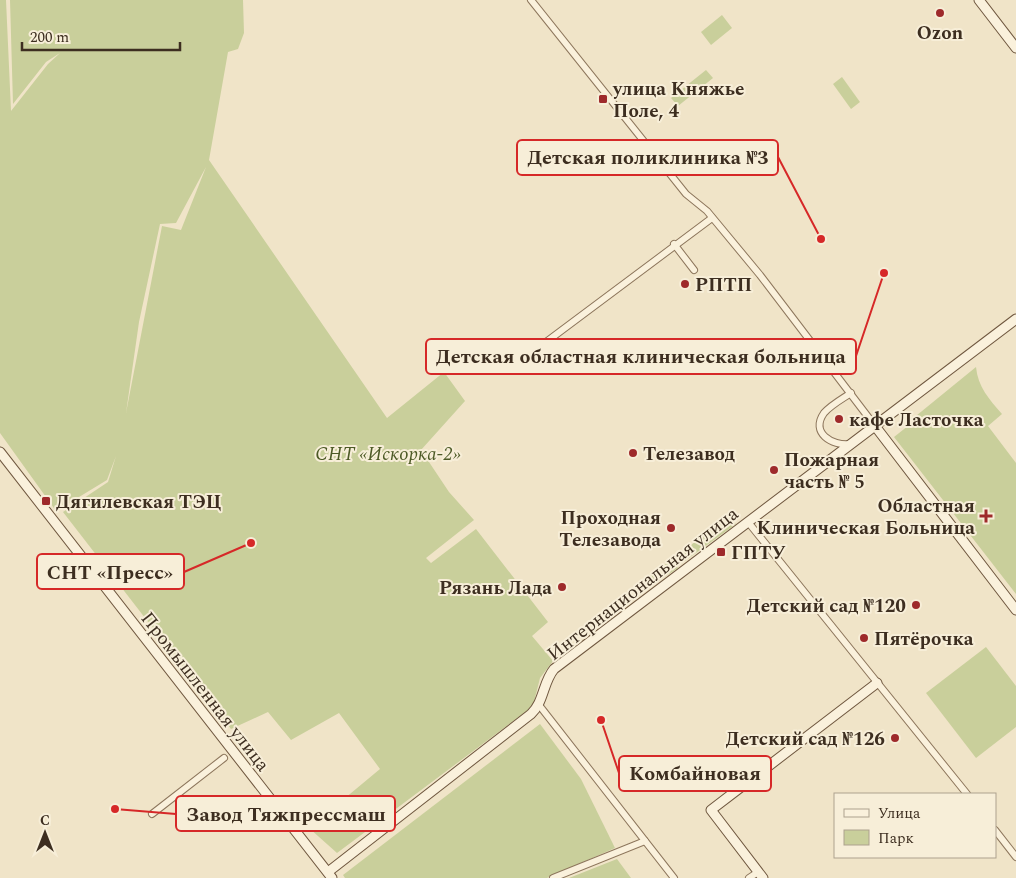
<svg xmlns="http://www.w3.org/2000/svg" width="1016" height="878" viewBox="0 0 1016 878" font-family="Spectral,serif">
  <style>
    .green { fill: #c9cf9b; fill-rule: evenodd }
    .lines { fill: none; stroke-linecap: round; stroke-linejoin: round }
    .street-casing { stroke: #8d765c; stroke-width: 8 }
    .secondary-casing { stroke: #6f573f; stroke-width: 11 }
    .street { stroke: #faf1dc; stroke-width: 6 }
    .secondary { stroke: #faf1dc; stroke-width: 9 }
    .poi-dot { fill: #9e2a2b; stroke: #f7eed8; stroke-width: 2 }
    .labels { text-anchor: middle; stroke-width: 4; stroke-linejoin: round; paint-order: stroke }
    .poi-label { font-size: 19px; font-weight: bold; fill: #3d2e20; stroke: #f7eed8; text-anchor: start }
    .park-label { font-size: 19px; font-style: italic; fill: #4d5a26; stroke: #f7eed8 }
    .street-label { font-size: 19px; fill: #3d2e20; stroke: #f7eed8 }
    .leader { fill: none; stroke: #d62828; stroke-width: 2 }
    .callout-dot { fill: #d62828; stroke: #f7eed8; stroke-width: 2 }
    .callout { fill: #f7eed8; stroke: #d62828; stroke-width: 2 }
    .callout-label { font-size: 20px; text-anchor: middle; font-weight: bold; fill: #3d2e20 }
  </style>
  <rect width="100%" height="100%" fill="#f0e4c8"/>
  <g class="green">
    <path d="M0,0H6L11,111L48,64L60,53L46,62L13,104L10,0H243L244,33L238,49L228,52L209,160L387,418L444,372L465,401L421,450L449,492L474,520L426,558L431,563L476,529L548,622L532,636L553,661L540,678L534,702L528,710L337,853L309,828L380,769L339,713L291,740L268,712L231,729L63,512L108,482L116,456L107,480L56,511L0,433ZM206,167L181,230L162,226L126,413L139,322L160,224L176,223Z"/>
    <path d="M722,15L732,28L711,45L701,32Z"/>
    <path d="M706,70L713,78L678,106L671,98Z"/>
    <path d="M842,77L860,102L851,109L833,84Z"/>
    <path d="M976,367C978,387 989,399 1002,414L988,426L1016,463V594L894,437L913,422L911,420Z"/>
    <path d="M724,519L736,524L682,563L677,556Z"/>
    <path d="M671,560L678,568L654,584L648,577Z"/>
    <path d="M986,647L1016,686V727L976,758L926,693Z"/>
    <path d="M540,724L581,779L615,848L547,878H345L343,875Z"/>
    <path d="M617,859L631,878H569Z"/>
  </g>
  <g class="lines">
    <g class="street-casing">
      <g id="street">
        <path d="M531,0L686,194L707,211L760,275L875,426"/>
        <path d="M674,244L694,270"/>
        <path d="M518,363L712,218"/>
        <path d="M850,444C832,446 810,433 824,413C831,405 842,399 851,393"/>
        <path d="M748,522L967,794"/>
        <path d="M539,705L674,878"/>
        <path d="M152,814L224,758"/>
        <path d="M995,830L1016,857"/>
        <path d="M553,878L645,841"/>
        <path d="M749,878L758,872"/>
      </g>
    </g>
    <g class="secondary-casing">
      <g id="secondary">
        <path d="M979,0L1016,48"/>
        <path d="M875,426L1016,610"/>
        <path d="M0,452L332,878"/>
        <path d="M328,872L531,714C544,702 543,682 554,669L1016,319"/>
        <path d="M763,878L711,810L877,683"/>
      </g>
    </g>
    <use href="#street" class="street"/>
    <use href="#secondary" class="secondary"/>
  </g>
  <g class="poi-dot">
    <circle cx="940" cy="13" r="5"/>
    <rect x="598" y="94" width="10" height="10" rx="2.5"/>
    <circle cx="685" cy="284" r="5"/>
    <circle cx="839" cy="419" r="5"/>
    <circle cx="633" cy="453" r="5"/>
    <circle cx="774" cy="470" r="5"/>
    <rect x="41" y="496" width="10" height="10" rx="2.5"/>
    <path d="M983.5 508.5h5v5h5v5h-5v5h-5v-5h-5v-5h5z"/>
    <circle cx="671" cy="528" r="5"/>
    <rect x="716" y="547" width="10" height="10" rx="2.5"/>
    <circle cx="562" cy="587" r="5"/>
    <circle cx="916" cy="605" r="5"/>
    <circle cx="864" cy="638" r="5"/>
    <circle cx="895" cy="738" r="5"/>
  </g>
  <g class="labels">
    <g class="poi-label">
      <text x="940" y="39" text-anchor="middle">Ozon</text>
      <text x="613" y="95">улица Княжье<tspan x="613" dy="22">Поле, 4</tspan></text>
      <text x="695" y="291">РПТП</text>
      <text x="849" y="426">кафе Ласточка</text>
      <text x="643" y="460">Телезавод</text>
      <text x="784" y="466">Пожарная<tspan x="784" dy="22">часть № 5</tspan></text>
      <text x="56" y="508">Дягилевская ТЭЦ</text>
      <text x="975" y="512" text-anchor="end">Областная<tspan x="975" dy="22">Клиническая Больница</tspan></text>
      <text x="661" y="524" text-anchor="end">Проходная<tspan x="661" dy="22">Телезавода</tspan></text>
      <text x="731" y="559">ГПТУ</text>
      <text x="552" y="594" text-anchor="end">Рязань Лада</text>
      <text x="906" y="612" text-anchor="end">Детский сад №120</text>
      <text x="874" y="645">Пятёрочка</text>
      <text x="885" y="745" text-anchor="end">Детский сад №126</text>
    </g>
    <g class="park-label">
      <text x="388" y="460">СНТ «Искорка-2»</text>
    </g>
    <g class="street-label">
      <text transform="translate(642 583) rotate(-38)" y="7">Интернациональная улица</text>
      <text transform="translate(206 691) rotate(52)" y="7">Промышленная улица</text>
    </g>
  </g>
  <path class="leader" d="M821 239L778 157M884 273L856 356M251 543L184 572M601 720L619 773M115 809L176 814"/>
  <g class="callout-dot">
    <circle cx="821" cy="239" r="5"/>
    <circle cx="884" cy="273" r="5"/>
    <circle cx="251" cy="543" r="5"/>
    <circle cx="601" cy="720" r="5"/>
    <circle cx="115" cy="809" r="5"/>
  </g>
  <g class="callout">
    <rect x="517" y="140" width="261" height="35" rx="5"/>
    <rect x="426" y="339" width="430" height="35" rx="5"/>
    <rect x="37" y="554" width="147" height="35" rx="5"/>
    <rect x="619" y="756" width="152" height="35" rx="5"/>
    <rect x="176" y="796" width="219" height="35" rx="5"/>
  </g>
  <g class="callout-label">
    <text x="648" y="164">Детская поликлиника №3</text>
    <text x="641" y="363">Детская областная клиническая больница</text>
    <text x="110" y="579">СНТ «Пресс»</text>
    <text x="695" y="780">Комбайновая</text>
    <text x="286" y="821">Завод Тяжпрессмаш</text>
  </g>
  <rect x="834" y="793" width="162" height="65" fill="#f7eed8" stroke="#ada18e"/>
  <rect x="844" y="809" width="25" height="8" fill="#faf1dc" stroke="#ada18e"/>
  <text x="878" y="818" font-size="15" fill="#3d2e20">Улица</text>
  <rect x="844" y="830" width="25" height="15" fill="#c9cf9b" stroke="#ada18e"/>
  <text x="878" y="843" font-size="15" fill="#3d2e20">Парк</text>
  <g transform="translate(45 833)" stroke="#f7eed8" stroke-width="4" paint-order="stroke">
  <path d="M0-4L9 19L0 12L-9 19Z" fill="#3d2e20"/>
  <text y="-8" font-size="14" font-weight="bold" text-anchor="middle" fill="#3d2e20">С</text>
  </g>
  <path d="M22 42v8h158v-8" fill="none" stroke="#3d2e20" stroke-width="2.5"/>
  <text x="30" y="42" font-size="15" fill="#3d2e20" stroke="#f7eed8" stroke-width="4" paint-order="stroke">200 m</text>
</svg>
